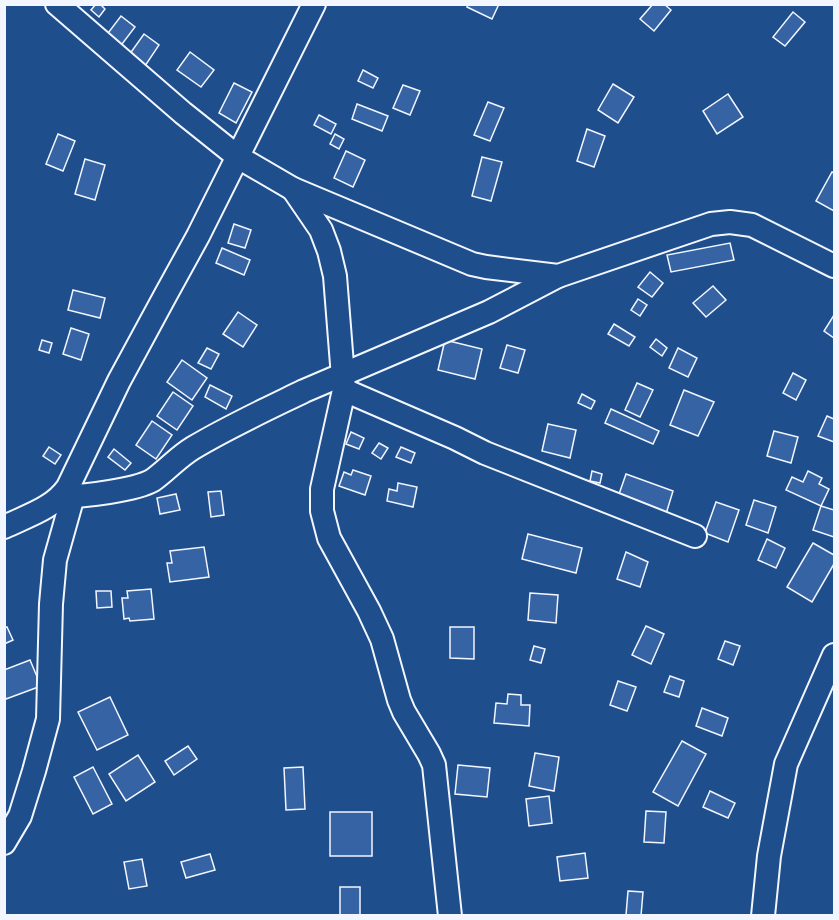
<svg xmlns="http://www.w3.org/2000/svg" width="839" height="920" viewBox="0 0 839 920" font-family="Bitter,serif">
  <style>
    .building { fill: #3563a3; stroke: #f2f6ff; stroke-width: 1.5 }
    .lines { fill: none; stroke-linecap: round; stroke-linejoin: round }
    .street-casing { stroke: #f2f6ff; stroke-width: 26 }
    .street { stroke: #1f4e8c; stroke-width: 22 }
  </style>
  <rect width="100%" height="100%" fill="#1f4e8c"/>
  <g class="building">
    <path d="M96,4H100L105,9L99,17L91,10Z"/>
    <path d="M468,4H499L492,19L467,7Z"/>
    <path d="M653,4H664L671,10L654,31L640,19Z"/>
    <path d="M793,12L805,22L785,46L773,37Z"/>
    <path d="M121,16L135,27L119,48L105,37Z"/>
    <path d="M144,34L159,45L145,66L129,55Z"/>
    <path d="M190,52L214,70L201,87L177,70Z"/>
    <path d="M363,70L378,78L373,88L358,81Z"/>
    <path d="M234,83L252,92L236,123L219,113Z"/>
    <path d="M613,84L634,97L618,123L598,110Z"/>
    <path d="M403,85L420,91L410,115L393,108Z"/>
    <path d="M728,94L743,117L717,134L703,111Z"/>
    <path d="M488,102L504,108L490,141L474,135Z"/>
    <path d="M357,104L388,116L382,131L352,119Z"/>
    <path d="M319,115L336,124L331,134L314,125Z"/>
    <path d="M587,129L605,136L594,167L577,161Z"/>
    <path d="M58,134L75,141L63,171L46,164Z"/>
    <path d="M335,134L344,139L339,149L330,144Z"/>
    <path d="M346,151L365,160L353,187L334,178Z"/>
    <path d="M482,157L502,162L491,201L472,196Z"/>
    <path d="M85,159L105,165L95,200L75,194Z"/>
    <path d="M832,172L834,173V211L816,201Z"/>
    <path d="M234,224L251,230L245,248L228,243Z"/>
    <path d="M730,243L734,260L671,272L667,255Z"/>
    <path d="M222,248L250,260L244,275L216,263Z"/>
    <path d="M650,272L663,283L652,297L638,287Z"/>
    <path d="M713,286L726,300L706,317L693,303Z"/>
    <path d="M73,290L105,298L100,318L68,310Z"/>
    <path d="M638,299L647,305L640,316L631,310Z"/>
    <path d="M238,312L257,325L243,347L223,334Z"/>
    <path d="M834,315V338L824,331Z"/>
    <path d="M614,324L635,337L629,346L608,334Z"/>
    <path d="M71,328L89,334L81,360L63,354Z"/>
    <path d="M656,339L667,348L662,356L650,347Z"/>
    <path d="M42,340L52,343L49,353L39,350Z"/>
    <path d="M445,340L482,349L475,379L438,370Z"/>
    <path d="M507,345L525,350L518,373L500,368Z"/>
    <path d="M207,348L219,354L211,369L198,363Z"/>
    <path d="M678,348L697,358L688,377L669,368Z"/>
    <path d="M182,360L207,378L192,400L167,382Z"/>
    <path d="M793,373L806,380L796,400L783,393Z"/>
    <path d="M637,383L653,390L640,417L625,410Z"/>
    <path d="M210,385L232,396L226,409L205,397Z"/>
    <path d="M684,390L714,402L698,436L670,425Z"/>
    <path d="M173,392L193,406L177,430L157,416Z"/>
    <path d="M582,394L595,401L591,409L578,403Z"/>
    <path d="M611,409L659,431L653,444L605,423Z"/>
    <path d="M827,416L834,419V442L818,436Z"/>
    <path d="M152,421L172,435L156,459L136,445Z"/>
    <path d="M548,424L576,430L570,458L542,451Z"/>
    <path d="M774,431L798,437L791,463L767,456Z"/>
    <path d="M351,432L364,438L359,449L346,444Z"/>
    <path d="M379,443L388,448L381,459L372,453Z"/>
    <path d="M49,447L61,455L55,464L43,456Z"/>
    <path d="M401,447L415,453L411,463L396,457Z"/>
    <path d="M114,449L131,463L125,470L108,457Z"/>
    <path d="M353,470L371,476L365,495L339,486L344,472L351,475Z"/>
    <path d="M592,471L602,474L600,483L590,481Z"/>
    <path d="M808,471L822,478L819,484L829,489L821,506L786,490L792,477L803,482Z"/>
    <path d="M626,474L673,491L666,514L618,497Z"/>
    <path d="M398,483L417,487L413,507L387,501L389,489L397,491Z"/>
    <path d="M221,491L224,515L211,517L208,492Z"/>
    <path d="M176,494L180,510L160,514L157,498Z"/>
    <path d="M754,500L776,507L768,533L746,525Z"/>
    <path d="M716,502L739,510L728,542L705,533Z"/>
    <path d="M821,506L834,510V537L813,530Z"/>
    <path d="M528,534L582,548L576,573L522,559Z"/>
    <path d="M767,539L785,548L776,568L758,560Z"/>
    <path d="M813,543L834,555V564L812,602L787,587Z"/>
    <path d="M204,547L209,577L170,582L167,563H172L170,551Z"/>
    <path d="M626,552L648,562L640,587L617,579Z"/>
    <path d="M151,589L154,619L130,621L129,618L124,619L122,598H128L127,591Z"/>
    <path d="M96,591H111L112,607L97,608Z"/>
    <path d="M530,593L558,595L556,623L528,620Z"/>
    <path d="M646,626L664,634L651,664L632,655Z"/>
    <path d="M7,627L13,640L4,644V628Z"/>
    <path d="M450,627H474V659L450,658Z"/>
    <path d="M725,641L740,646L733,665L718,659Z"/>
    <path d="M534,646L545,649L541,663L530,660Z"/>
    <path d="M30,660L41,686L6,699L4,694V670Z"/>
    <path d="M670,676L684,681L679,697L664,692Z"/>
    <path d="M618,681L636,687L627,711L610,705Z"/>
    <path d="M508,694L521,695V705H530L529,726L494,723L496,703L507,704Z"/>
    <path d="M110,697L128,735L97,750L78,712Z"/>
    <path d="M702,708L728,718L722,736L696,726Z"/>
    <path d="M682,741L706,754L678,806L653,792Z"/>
    <path d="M188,746L197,759L174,775L165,761Z"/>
    <path d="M535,753L559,757L554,791L529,786Z"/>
    <path d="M138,755L155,782L126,801L109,774Z"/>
    <path d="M458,765L490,768L487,797L455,794Z"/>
    <path d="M93,767L112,804L93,814L74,777Z"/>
    <path d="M303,767L305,809L286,810L284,768Z"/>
    <path d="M710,791L735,803L728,818L703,807Z"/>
    <path d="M549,796L552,823L529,826L526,799Z"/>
    <path d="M646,811L666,812L664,843L644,842Z"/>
    <rect x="330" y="812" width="42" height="44"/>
    <path d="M585,853L588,878L560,881L557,857Z"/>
    <path d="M210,854L215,870L186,878L181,862Z"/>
    <path d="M142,859L147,886L129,889L124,862Z"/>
    <rect x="340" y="887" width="20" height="29"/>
    <path d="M628,891L643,892L641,916L626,915Z"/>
  </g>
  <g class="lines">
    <g class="street-casing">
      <g id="street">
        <path d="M57,4L183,113L238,157L293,189L472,264L486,267L558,276L711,224L730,222L752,225L834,266"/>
        <path d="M293,189L321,230L329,251L335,276L344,390L322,489V511L329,538L369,611L382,639L399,700L404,712L429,754L434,765L450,916"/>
        <path d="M344,390L455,438L485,453L695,536"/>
        <path d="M62,496C82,497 136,490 153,480C167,470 178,457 193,448C228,427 267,409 304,391L489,312L558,276"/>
        <path d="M4,527C27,516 54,508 68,487L119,381L165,296L198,236L314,4"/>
        <path d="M4,843L20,816L34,771L48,719L51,604L55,560L73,496"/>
        <path d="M763,916L769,856L786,764L834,655"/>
      </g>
    </g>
    <use href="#street" class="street"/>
  </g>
  <rect width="839" height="920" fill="none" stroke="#f2f6ff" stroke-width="12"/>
</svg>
